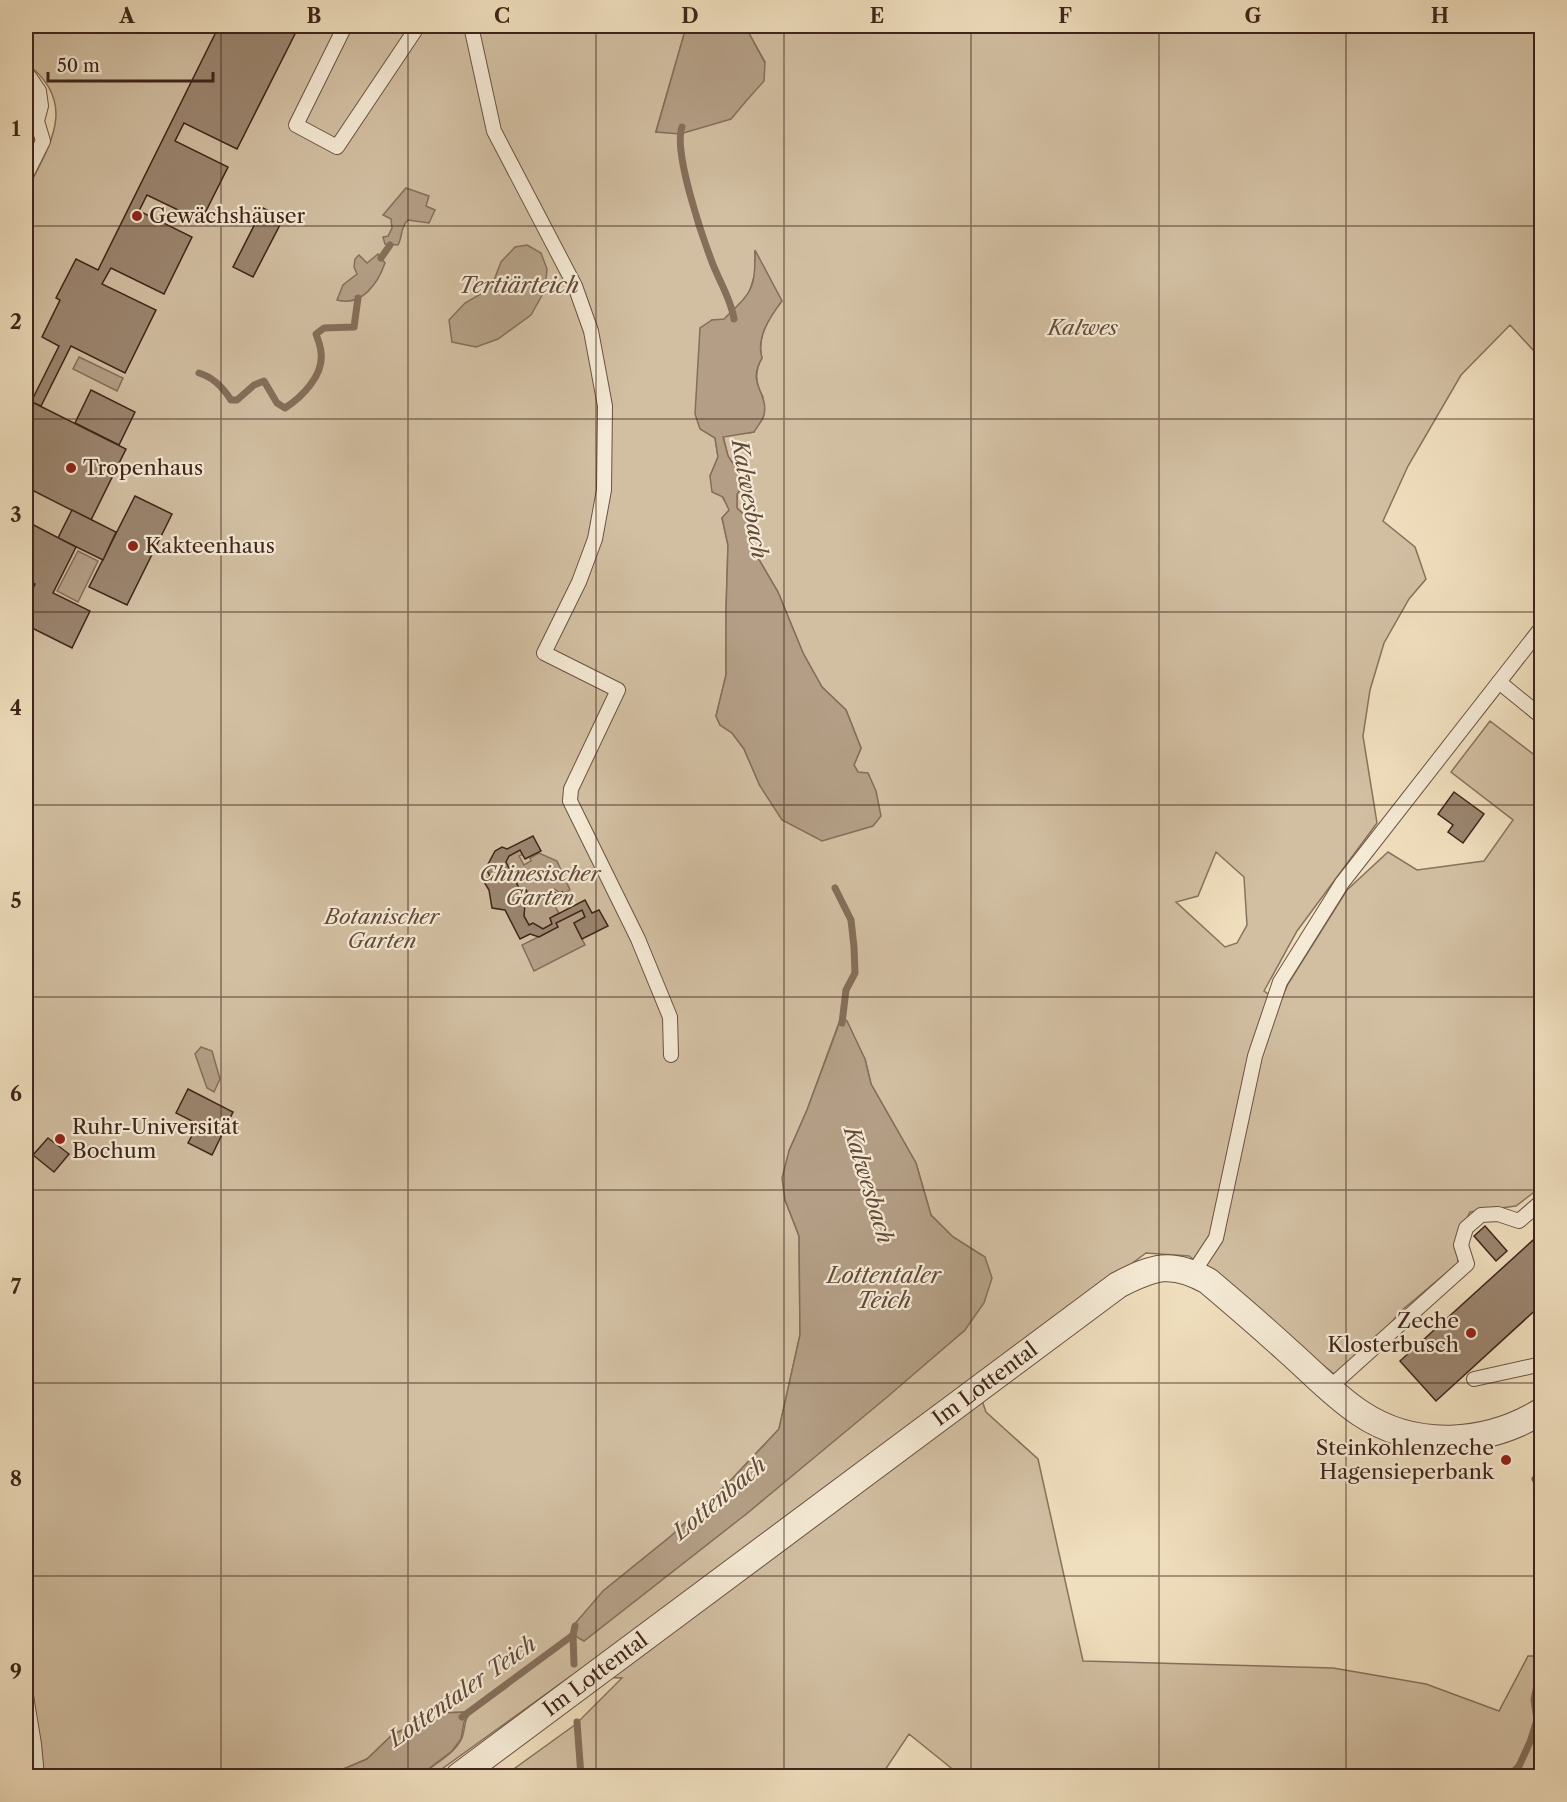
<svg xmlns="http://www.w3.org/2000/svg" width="1567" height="1802" viewBox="0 0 1567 1802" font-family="'Libre Caslon Text',serif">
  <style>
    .green { fill: #d2bfa2; stroke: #88725e; stroke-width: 1.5; fill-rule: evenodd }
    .water { fill: #b49f86; stroke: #856e5a; stroke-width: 1.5 }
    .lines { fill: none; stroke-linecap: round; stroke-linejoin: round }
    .stream { stroke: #856e5a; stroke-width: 7 }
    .building { fill: #9b856f; stroke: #3f2419; stroke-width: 1.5 }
    .lane-casing { stroke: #6b5342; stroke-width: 16 }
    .street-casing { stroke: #6b5342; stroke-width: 28 }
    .lane { stroke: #f5ead5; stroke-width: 14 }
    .street { stroke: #f5ead5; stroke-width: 26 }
    .grid { fill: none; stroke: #3f2419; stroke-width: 1.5; stroke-opacity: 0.55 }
    .poi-dot { fill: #8f2418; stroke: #f5ead5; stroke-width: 2 }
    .labels { text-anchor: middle; stroke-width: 4.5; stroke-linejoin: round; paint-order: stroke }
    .poi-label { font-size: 21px; fill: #3f2419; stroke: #f5ead5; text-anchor: start }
    .park-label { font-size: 21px; font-style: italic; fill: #644b3b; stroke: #f5ead5 }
    .street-label { font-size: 21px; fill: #3f2419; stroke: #f5ead5 }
    .water-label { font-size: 22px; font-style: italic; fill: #62493a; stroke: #f5ead5 }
    .neatline { fill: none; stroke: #3f2419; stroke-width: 2 }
    .grid-label { font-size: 20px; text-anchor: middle; font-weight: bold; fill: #3f2419 }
  </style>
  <rect width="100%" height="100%" fill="#f0dfbe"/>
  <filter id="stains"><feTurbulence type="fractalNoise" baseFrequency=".00333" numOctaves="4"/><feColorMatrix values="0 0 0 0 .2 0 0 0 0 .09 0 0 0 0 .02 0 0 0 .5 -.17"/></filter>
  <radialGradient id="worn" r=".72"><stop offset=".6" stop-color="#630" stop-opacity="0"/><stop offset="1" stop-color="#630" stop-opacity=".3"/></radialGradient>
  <path class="green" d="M26,26H684L685,31L656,131L765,62L745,26H1541V352L1533,350L1510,325L1461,375L1408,466L1383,521L1415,547L1426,579L1409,599L1384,643L1370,690L1363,736L1377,823L1297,931L1264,991L1280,1002L1288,984L1347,890L1388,852L1417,870L1484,861L1513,820L1451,772L1490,721L1541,760V1187L1516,1206L1470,1212L1457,1238L1458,1263L1401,1311L1367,1351L1338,1377L1261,1316L1189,1256L1146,1253L975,1380L986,1412L1038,1459L1083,1661L1333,1668L1426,1684L1499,1711L1528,1656H1541V1776H954L951,1768L909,1734L881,1776H504L576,1724L622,1678L571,1676L432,1776H419C432,1766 455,1754 462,1738C465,1730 464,1723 468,1715L466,1712L442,1713L411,1725L391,1736L367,1759L327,1776H26V192C49,146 80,103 26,63ZM755,251L781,301C769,318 756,338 762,358C754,372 755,384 763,397L754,432L723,436L728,456L746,483L737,494V508L745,516L758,558L778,592L803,653L822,687L846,710L861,748L854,765L858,772L760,786L744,749L732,733L720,725L716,716L726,675V610L728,545L722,518L730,510L710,476L718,457L715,438L712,320H724L748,296L755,274ZM1216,852L1244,877L1247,925L1237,943L1225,947L1176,902L1198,896ZM841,1017L865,1059L871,1084L916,1163L931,1215L953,1237L985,1257L965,1330L745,1515L603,1591L671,1536L730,1481L779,1429L800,1335L799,1236L785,1200L789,1151L807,1110Z"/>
  <g class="water">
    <path d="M684,26H745L765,63L764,81L747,100L731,119L680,134L656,132L685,31Z"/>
    <path d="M406,188L429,196L426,206L435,210L429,223L408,220C400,227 403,236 398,245L385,244L383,237L388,236L392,228L391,219L383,215Z"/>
    <path d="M527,245L541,253L547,269L545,290L531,315L498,339L476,347L452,342L449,320L465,303L491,288L501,262L515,247Z"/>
    <path d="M755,250L782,301C769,318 756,338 762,358C746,385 769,392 764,415C763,420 757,427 754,432L723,437L728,456L746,483L737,494V508L745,516L758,558L778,592L803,653L822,687L846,710L861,748L854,765L858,772L868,773L876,791L881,816L873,826L822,841L782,820L760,786L744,749L732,733L720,725L716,716L726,675V610L728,545L722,518L729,510L723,497L712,492L710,476L718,457L715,438L700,429L695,414L700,328L712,320L724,319C751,292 756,291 755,250Z"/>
    <path d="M378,254L385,263C378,283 362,307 337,300L343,285L357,274L354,267L355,259L359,255L367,263Z"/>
    <path d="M79,357L123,378L117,391L73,369Z"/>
    <path d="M78,551L98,561L78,602L57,591Z"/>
    <path d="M523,846L527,852L519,856L524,865L531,861L530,858L539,853L557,861L570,890L562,894L554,889L548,895L559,913L550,918L552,924L543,929L533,923L529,925L524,916V906L522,904L531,899L526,890L521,892L514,878L504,883L502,861Z"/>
    <path d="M582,910L585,917L574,923L585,945L534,971L522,945L558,927L556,923Z"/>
    <path d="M842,1016L847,1021L865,1059L871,1084L916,1163L931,1215L953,1237L985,1257L992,1278L984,1303L965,1330L886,1398L745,1515L584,1641L573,1635L572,1627L603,1591L671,1536L730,1481L779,1429L800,1335L799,1236L785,1200L782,1178L789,1151L807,1110Z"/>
    <path d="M201,1047L212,1051L220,1079L214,1092L207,1088L195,1054Z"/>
    <path d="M466,1712L469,1715L464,1722L461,1739L452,1751L419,1776H327L367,1759L391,1736L411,1725L442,1713Z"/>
  </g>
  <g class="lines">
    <g class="stream">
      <path d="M682,127C673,151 702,236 712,262C719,281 731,299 734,319"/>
      <path d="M381,258L390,245"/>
      <path d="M199,373C213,377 224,389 231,400H237L254,385L264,381L277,403L285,408C302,397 324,375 321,353C321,347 318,340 316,334L324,328L354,327L358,298"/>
      <path d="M835,888L851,920L854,947L855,973L846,990L842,1023"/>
      <path d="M1535,1479L1542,1490"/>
      <path d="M574,1664L573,1635L575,1626"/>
      <path d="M462,1717L573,1635"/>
      <path d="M577,1722L581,1776"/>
      <path d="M1512,1776L1513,1772L1519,1766L1530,1742L1537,1720L1534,1700L1542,1660"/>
    </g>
  </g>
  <g class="building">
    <path d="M219,26H299L237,149L184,123L175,141L228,167L201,221L147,195L139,211L192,237L164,294L111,268L102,284L156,310L125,373L71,346L41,406L31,402L59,346L42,337L60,300L56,298L76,259L98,270Z"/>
    <path d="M263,208L283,219L253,277L233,267Z"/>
    <path d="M91,390L135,412L119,445L75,423Z"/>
    <path d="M26,399L126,449L91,520L26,487Z"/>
    <path d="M135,496L172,514L127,605L89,587Z"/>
    <path d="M72,510L116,532L103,560L58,538Z"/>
    <path d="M26,521L76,547L53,593L90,611L72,648L26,625V603L35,584L26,579Z"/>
    <path d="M1454,792L1484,814L1463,843L1448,832L1453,825L1438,814Z"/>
    <path d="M533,836L541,851L525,859L520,850L509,856L506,862L521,892L526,890L531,900L525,903L524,916L529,925L533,923L543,929L552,924L550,918L585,900L592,913L599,910L608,926L582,939L574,923L585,917L582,910L556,923L558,927L539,937L530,934L520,939L505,910L492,908L489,890L483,880L490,877L486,868L495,851L502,847L507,849Z"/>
    <path d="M552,891L557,894L562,892L561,898L564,902L559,903L555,906L553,902L548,900L553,896Z"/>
    <path d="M188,1089L233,1112L212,1155L188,1143L198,1124L176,1113Z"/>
    <path d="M48,1138L69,1154L54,1172L33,1155Z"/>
    <path d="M1485,1226L1507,1251L1496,1261L1474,1236Z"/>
    <path d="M1542,1232V1304L1436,1401L1400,1361Z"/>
  </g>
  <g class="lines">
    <g class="lane-casing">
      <g id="lane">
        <path d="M345,26L296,125L337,147L418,26"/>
        <path d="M471,26L494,131L575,286L591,331L605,406L604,490L595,539L579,582L544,653L618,690L571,789L570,801L638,939L670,1017L671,1055"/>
        <path d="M26,72L39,91L41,106L37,121L43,141L26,175"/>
        <path d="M1499,682L1542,717"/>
        <path d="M1193,1273L1216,1238L1255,1056L1280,982L1342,883L1542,627"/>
        <path d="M1474,1379L1542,1364"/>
        <path d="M1329,1388L1467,1264L1461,1245L1466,1228L1481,1215L1498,1214L1519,1221L1542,1201"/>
        <path d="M26,1696L34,1744L37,1776"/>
      </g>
    </g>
    <g class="street-casing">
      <g id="street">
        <path id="s1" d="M459,1776L1118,1285C1153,1267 1171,1260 1208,1281C1235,1304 1261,1326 1287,1350C1311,1371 1334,1396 1360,1413C1415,1450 1487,1445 1542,1411"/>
      </g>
    </g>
    <use href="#lane" class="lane"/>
    <use href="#street" class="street"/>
  </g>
  <path class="grid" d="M221,26V1776M408,26V1776M596,26V1776M784,26V1776M971,26V1776M1159,26V1776M1346,26V1776M26,226H1542M26,419H1542M26,612H1542M26,805H1542M26,997H1542M26,1190H1542M26,1383H1542M26,1576H1542"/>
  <g class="poi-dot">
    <circle cx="137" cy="216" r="6"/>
    <circle cx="71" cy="468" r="6"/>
    <circle cx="133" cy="546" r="6"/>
    <circle cx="60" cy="1139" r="6"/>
    <circle cx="1471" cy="1333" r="6"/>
    <circle cx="1506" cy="1460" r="6"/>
  </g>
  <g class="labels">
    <g class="poi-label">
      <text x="149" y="223">Gewächshäuser</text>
      <text x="83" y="475">Tropenhaus</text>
      <text x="145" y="553">Kakteenhaus</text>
      <text x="72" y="1134">Ruhr-Universität<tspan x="72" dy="24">Bochum</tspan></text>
      <text x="1459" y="1328" text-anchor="end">Zeche<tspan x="1459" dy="24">Klosterbusch</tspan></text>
      <text x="1494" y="1455" text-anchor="end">Steinkohlenzeche<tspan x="1494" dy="24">Hagensieperbank</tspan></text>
    </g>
    <g class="park-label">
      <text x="1083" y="335">Kalwes</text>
      <text x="540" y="881">Chinesischer<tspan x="540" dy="24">Garten</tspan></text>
      <text x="382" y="924">Botanischer<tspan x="382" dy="24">Garten</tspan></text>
    </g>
    <g class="street-label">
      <text dy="7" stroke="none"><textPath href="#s1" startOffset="656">Im Lottental</textPath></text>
      <text dy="7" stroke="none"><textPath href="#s1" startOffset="170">Im Lottental</textPath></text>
    </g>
    <g class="water-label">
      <text x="519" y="293">Tertiärteich</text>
      <text transform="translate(750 499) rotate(80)" y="8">Kalwesbach</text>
      <text transform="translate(869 1185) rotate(73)" y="8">Kalwesbach</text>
      <text x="884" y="1283">Lottentaler<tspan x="884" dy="25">Teich</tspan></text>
      <text transform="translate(719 1498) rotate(-40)" y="8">Lottenbach</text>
      <text transform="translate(462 1691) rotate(-35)" y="8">Lottentaler Teich</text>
    </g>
  </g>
  <rect width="1567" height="1802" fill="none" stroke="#f0dfbe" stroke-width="66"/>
  <path d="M48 72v9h165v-9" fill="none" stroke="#3f2419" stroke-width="3"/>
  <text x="57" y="72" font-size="18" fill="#3f2419" stroke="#f5ead5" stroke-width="4.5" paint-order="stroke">50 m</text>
  <rect x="33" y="33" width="1501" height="1736" class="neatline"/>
  <g class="grid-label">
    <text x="127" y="23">A</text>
    <text x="314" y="23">B</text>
    <text x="502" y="23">C</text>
    <text x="690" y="23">D</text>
    <text x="877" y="23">E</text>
    <text x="1065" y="23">F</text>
    <text x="1253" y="23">G</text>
    <text x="1440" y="23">H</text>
    <text x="16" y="136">1</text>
    <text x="16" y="329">2</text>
    <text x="16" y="522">3</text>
    <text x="16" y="715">4</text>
    <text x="16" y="908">5</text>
    <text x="16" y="1101">6</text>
    <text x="16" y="1294">7</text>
    <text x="16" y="1486">8</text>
    <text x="16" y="1679">9</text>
  </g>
  <rect width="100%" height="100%" filter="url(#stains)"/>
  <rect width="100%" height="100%" fill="url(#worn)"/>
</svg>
